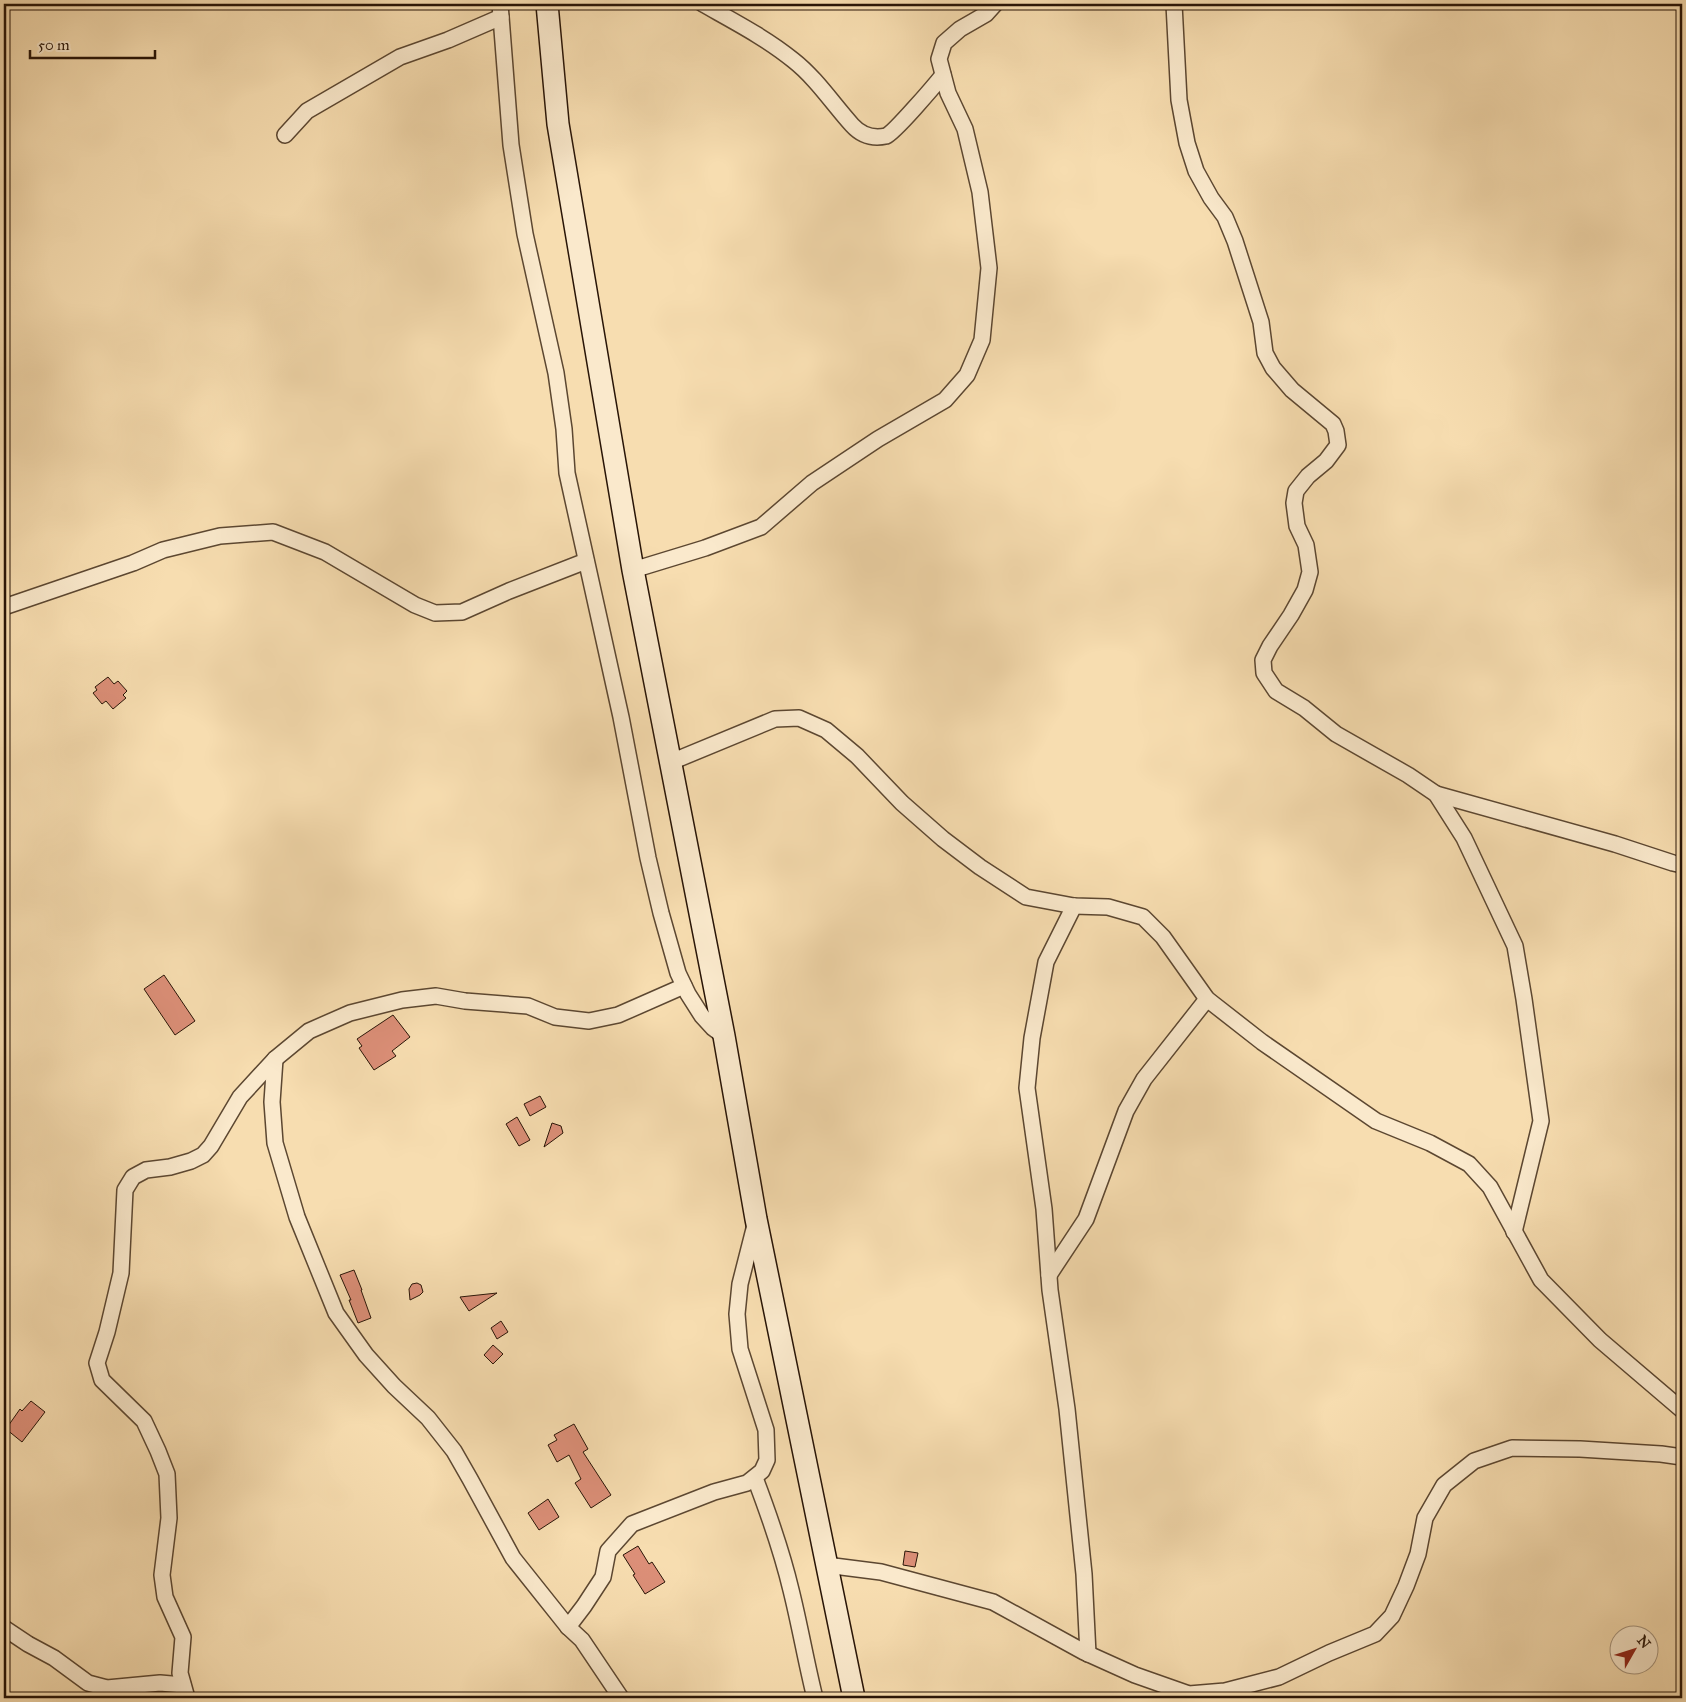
<svg xmlns="http://www.w3.org/2000/svg" width="1686" height="1702" viewBox="0 0 1686 1702" font-family="'IM FELL Great Primer',serif">
  <style>
    .building { fill: #dc8f78; stroke: #291507 }
    .lines { fill: none; stroke-linecap: round; stroke-linejoin: round }
    .minor-casing { stroke: #5c4731; stroke-width: 18 }
    .secondary-casing { stroke: #291507; stroke-width: 24 }
    .minor { stroke: #fae9cc; stroke-width: 15 }
    .secondary { stroke: #fae9cc; stroke-width: 21 }
  </style>
  <rect width="100%" height="100%" fill="#f7ddb0"/>
  <filter id="stains"><feTurbulence type="fractalNoise" baseFrequency=".004" numOctaves="4"/><feColorMatrix values="0 0 0 0 .2 0 0 0 0 .09 0 0 0 0 .02 0 0 0 .5 -.17"/></filter>
  <radialGradient id="worn" r=".72"><stop offset=".6" stop-color="#630" stop-opacity="0"/><stop offset="1" stop-color="#630" stop-opacity=".3"/></radialGradient>
  <g class="building">
    <path d="M108,677L114,684L118,681L127,691L123,695L126,698L113,709L106,701L102,704L93,693L97,690L95,687Z"/>
    <path d="M164,975L195,1021L175,1035L144,989Z"/>
    <path d="M393,1015L410,1037L392,1051L396,1056L374,1070L359,1048L362,1046L357,1039Z"/>
    <path d="M540,1096L546,1107L530,1116L524,1104Z"/>
    <path d="M517,1117L530,1140L519,1146L506,1124Z"/>
    <path d="M552,1123L561,1126L563,1133L544,1147Z"/>
    <path d="M354,1270L362,1290H361L371,1318L358,1323L349,1300H351L340,1275Z"/>
    <path d="M417,1283L421,1285L423,1292L420,1295L410,1300L409,1289L412,1284Z"/>
    <path d="M497,1293L469,1311L460,1297Z"/>
    <path d="M501,1321L508,1332L497,1339L491,1328Z"/>
    <path d="M493,1345L503,1354L493,1364L484,1355Z"/>
    <path d="M31,1401L45,1412L22,1442L6,1429L20,1409L22,1411Z"/>
    <path d="M574,1424L588,1449L583,1452L611,1495L591,1508L575,1483L581,1479L569,1455L557,1462L548,1445L557,1440L554,1435Z"/>
    <path d="M548,1499L559,1517L539,1530L528,1513Z"/>
    <path d="M638,1546L649,1564L652,1562L665,1582L645,1594L633,1575L635,1574L623,1555Z"/>
    <path d="M905,1551L918,1553L915,1567L903,1565Z"/>
  </g>
  <g class="lines">
    <g class="minor-casing">
      <g id="minor">
        <path d="M500,4L511,145L525,234L556,373L564,429L567,473L621,717L648,858L661,913L678,973L688,994L702,1016L713,1028L724,1036"/>
        <path d="M703,4C733,21 766,38 793,60C816,78 833,104 852,125C861,135 872,139 886,136C894,133 935,85 943,75"/>
        <path d="M1174,4L1179,100L1187,143L1196,171L1211,198L1225,217L1235,241L1261,322L1265,353L1273,368L1292,390L1333,424L1336,431L1338,445L1326,461L1308,476L1296,491L1294,503L1297,526L1306,545L1310,572L1305,590L1291,615L1270,646L1263,660L1264,673L1276,691L1304,708L1336,734L1408,775L1436,794L1464,838L1515,946L1524,999L1541,1121L1514,1232"/>
        <path d="M285,135L307,111L400,57L448,40L501,17"/>
        <path d="M633,570L705,548L761,527L812,483L878,439L945,400L967,375L982,340L989,268L980,192L965,129L948,93L939,59L944,43L960,29L986,14L995,4"/>
        <path d="M4,607L133,563L163,550L220,536L273,532L325,552L415,605L435,613L462,612L509,591L586,561"/>
        <path d="M671,762L775,719L799,718L826,730L857,756L902,803L943,839L980,867L1026,897L1074,906L1108,907L1143,917L1163,937L1207,999L1262,1042L1376,1121L1430,1143L1469,1164L1490,1187L1541,1280L1600,1340L1682,1410"/>
        <path d="M1436,794L1615,844L1673,863L1682,865"/>
        <path d="M1074,906L1046,962L1032,1038L1027,1088L1044,1209L1050,1290L1067,1409L1084,1574L1088,1654"/>
        <path d="M275,1059L272,1102L275,1143L297,1217L336,1313L366,1355L394,1386L428,1418L454,1451L470,1479L513,1558L568,1627L582,1640L621,1698"/>
        <path d="M1049,1275L1086,1219L1126,1111L1144,1079L1207,999"/>
        <path d="M755,1478C769,1515 782,1552 791,1590C800,1626 806,1662 815,1698"/>
        <path d="M826,1565L881,1572L993,1602L1084,1652L1135,1675L1189,1694L1225,1691L1279,1677L1329,1653L1375,1634L1392,1616L1406,1586L1418,1554L1425,1518L1444,1485L1474,1461L1512,1448L1580,1449L1661,1454L1682,1457"/>
        <path d="M568,1627L584,1606L603,1577L608,1551L632,1524L714,1492L747,1483L762,1471L767,1460L766,1430L740,1349L737,1314L740,1284L755,1225"/>
        <path d="M4,1628L28,1644L54,1658L88,1683L107,1688L160,1683L183,1685"/>
        <path d="M187,1698L180,1673L183,1637L165,1597L162,1575L169,1518L167,1474L158,1451L144,1421L102,1380L97,1363L107,1332L121,1273L125,1190L133,1177L146,1170L170,1167L191,1161L203,1155L211,1146L240,1097L275,1059L309,1031L350,1013L402,1000L436,996L465,1001L528,1006L555,1017L589,1021L618,1015L684,986"/>
      </g>
    </g>
    <g class="secondary-casing">
      <path id="secondary" d="M547,4L558,124L633,570L724,1036L756,1219L854,1698"/>
    </g>
    <use href="#minor" class="minor"/>
    <use href="#secondary" class="secondary"/>
  </g>
  <rect width="1686" height="1702" fill="none" stroke="#f7ddb0" stroke-width="20"/>
  <rect x="5" y="5" width="1676" height="1692" fill="none" stroke="#291507" stroke-width="2.5"/>
  <rect x="10" y="10" width="1666" height="1682" fill="none" stroke="#291507"/>
  <g transform="translate(1634 1650) rotate(51)"><circle r="24" fill="#fae9cc" stroke="#a6947d"/>
  <path d="M0-4L9 19L0 12L-9 19Z" fill="#8f2418"/>
  <text y="-8" font-size="14" font-weight="bold" text-anchor="middle" fill="#291507">N</text>
  </g>
  <path d="M30 50v8h125v-8" fill="none" stroke="#291507" stroke-width="2.5"/>
  <text x="38" y="50" font-size="15" fill="#291507" stroke="#fae9cc" stroke-width="4" paint-order="stroke">50 m</text>
  <rect width="100%" height="100%" filter="url(#stains)"/>
  <rect width="100%" height="100%" fill="url(#worn)"/>
</svg>
